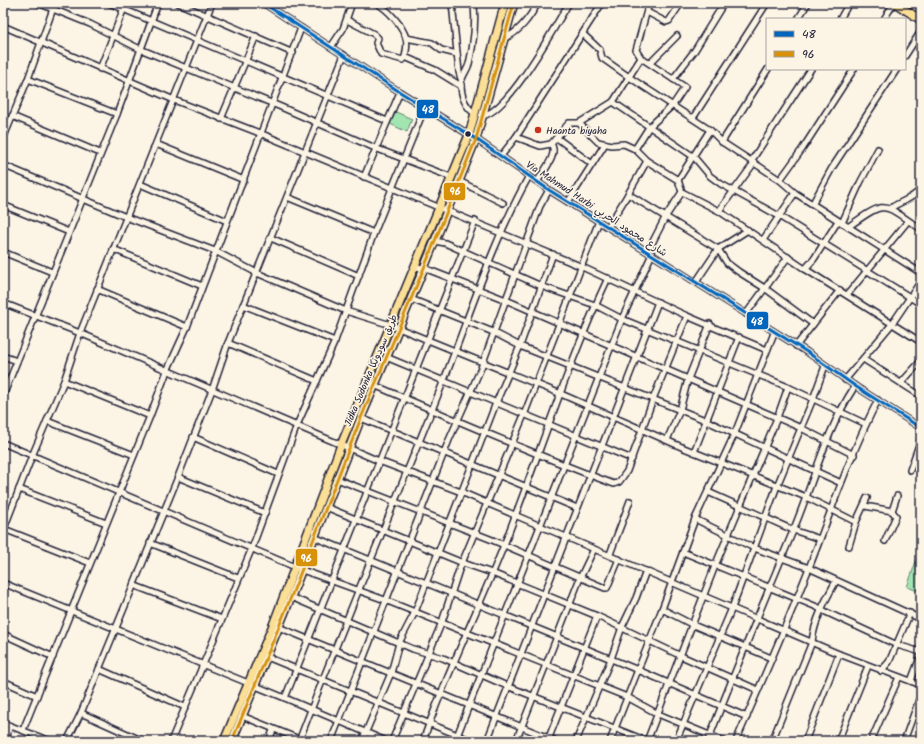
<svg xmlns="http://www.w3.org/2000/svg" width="924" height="744" viewBox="0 0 924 744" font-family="Kalam,'Playpen Sans Arabic',sans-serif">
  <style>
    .green { fill: #a2e5b0; stroke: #628476 }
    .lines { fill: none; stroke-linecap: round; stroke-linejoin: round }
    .minor-casing { stroke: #22223b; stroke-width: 8 }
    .major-casing { stroke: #22223b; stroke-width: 10 }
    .minor { stroke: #fcf5e5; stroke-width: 5 }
    .major { stroke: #fbdf96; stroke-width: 7 }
    .bus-1-casing { stroke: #fcf5e5; stroke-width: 6 }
    .bus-2-casing { stroke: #fcf5e5; stroke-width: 6 }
    .bus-1 { stroke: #0065bd; stroke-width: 3 }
    .bus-2 { stroke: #d79209; stroke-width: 3 }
    .poi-dot { fill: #c8321e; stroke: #fcf5e5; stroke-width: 1.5 }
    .bus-dot { fill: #22223b; stroke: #fcf5e5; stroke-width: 1.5 }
    .labels { text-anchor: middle; stroke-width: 3.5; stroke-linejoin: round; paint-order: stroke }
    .poi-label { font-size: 10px; fill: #22223b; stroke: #fcf5e5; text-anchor: start }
    .street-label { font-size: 10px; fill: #22223b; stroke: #fcf5e5 }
    .line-badge { stroke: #fcf5e5; stroke-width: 1.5 }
    .badge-label { font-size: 11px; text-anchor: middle; font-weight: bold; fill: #fff }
  </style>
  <rect width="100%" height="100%" fill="#fcf5e5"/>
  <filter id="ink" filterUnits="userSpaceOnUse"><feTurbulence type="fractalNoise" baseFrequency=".025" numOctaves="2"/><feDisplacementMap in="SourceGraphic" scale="8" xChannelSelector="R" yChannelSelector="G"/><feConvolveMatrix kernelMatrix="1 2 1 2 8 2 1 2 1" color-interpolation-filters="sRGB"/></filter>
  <g filter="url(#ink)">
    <g class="green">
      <path d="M396,112L412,119L407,132L390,124Z"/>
      <path d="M921,547V592L907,587Z"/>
    </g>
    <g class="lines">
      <g class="minor-casing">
        <g id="minor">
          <path d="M38,3L90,24L140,49L281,107L375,148L451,177"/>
          <path d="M109,3L387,121"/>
          <path d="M178,3L293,53"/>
          <path d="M263,3L400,92L476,139L549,190L807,352L855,386L921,428"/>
          <path d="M376,3C388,9 402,25 406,38C408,44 406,51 405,57"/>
          <path d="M452,3L459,72L461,79"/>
          <path d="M474,3C476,24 474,43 469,64C467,71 461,77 461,84C461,96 465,106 474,113"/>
          <path d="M3,12L6,3"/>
          <path d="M647,12L666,22L669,21L681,3"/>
          <path d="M798,19L808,3"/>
          <path d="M840,19L849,3"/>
          <path d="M884,19L894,3"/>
          <path d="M347,20L374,34L378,38L376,43L381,54L403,60L405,57L435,70L461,86"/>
          <path d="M3,26L174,100L262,134L580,266L687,316L767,350"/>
          <path d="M583,34L600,50L602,58L629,77L710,130L722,142L780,180L795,193L921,273"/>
          <path d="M406,38L432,43L441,50L457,54"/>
          <path d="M505,38C520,32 530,17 538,3"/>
          <path d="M331,47L343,29L352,3"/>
          <path d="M905,56L921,31"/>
          <path d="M650,63L677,36"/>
          <path d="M100,69L126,3"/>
          <path d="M28,79L117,114"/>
          <path d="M673,79L695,50L724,3"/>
          <path d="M613,102L694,157L710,176L721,184L779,216L921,304"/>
          <path d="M12,116L100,153"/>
          <path d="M481,116C507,115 555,26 569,3"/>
          <path d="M693,118L767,3"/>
          <path d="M221,119L256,36"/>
          <path d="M579,123L598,142L612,145L624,144L635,149L647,161L678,180L682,192L719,211L805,269L921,342"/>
          <path d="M516,137L540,146L551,144"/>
          <path d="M557,138L592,164"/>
          <path d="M3,139L28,79L55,3"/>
          <path d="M722,142L768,69"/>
          <path d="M156,144L244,180"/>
          <path d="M635,149L649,127L673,105L685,87L641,58"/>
          <path d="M501,156L516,137L602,3"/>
          <path d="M752,160L811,69"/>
          <path d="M3,165L126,217L215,251L257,273L346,311L391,325L561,394L684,448L806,497L856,522"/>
          <path d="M364,177L400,92"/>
          <path d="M678,180L710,130"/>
          <path d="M780,180L803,148L854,69"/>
          <path d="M459,181L503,203"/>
          <path d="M538,181C543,171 559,154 551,144L569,123H579L613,102L641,58L636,50L649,3"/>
          <path d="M140,184L227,221"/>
          <path d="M628,194L647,161"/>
          <path d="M287,197L374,233"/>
          <path d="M568,202L605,144"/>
          <path d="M813,203L832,168L897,69"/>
          <path d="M3,205L69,232"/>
          <path d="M891,208C902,200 910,201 921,189"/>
          <path d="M719,211L754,163"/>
          <path d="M842,223L860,183L878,149"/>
          <path d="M608,227L628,194L718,249L727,263L739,272L766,289L813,324"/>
          <path d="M848,227C889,198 882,204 921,229"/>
          <path d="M271,238L359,276"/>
          <path d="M763,240L795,193"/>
          <path d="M435,241L445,243L541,286L595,305L622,319L788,387L866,424"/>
          <path d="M113,249L202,286"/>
          <path d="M648,251L666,216L682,192"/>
          <path d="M3,252L52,272"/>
          <path d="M415,267L424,268L506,300L688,379L801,428L854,455"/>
          <path d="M805,269L814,259L838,221"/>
          <path d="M696,282L718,249L748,230"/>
          <path d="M97,289L187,327"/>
          <path d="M847,295L908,221"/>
          <path d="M411,299L493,332L520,346L705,420L841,483"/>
          <path d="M3,303L80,333L379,461L461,492L839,654L921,685"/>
          <path d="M243,305L335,341"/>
          <path d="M746,314L788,257"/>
          <path d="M228,343L317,381"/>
          <path d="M796,346L840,290"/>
          <path d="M3,356L17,361"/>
          <path d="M386,357L632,459"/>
          <path d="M863,359L921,396"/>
          <path d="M845,380L892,324L921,281"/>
          <path d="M64,381L150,416"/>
          <path d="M367,382C449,417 530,453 614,484L619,482L627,471L653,399L687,316"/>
          <path d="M901,383L921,361"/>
          <path d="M3,396L117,114L158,3"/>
          <path d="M361,418L577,508"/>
          <path d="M47,421L134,455"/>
          <path d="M193,437L278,474"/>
          <path d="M667,440L680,410L688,379L710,324"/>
          <path d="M3,443L302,570L385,600L627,697L658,714L724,741"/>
          <path d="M694,452L739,337"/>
          <path d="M910,470L921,439"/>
          <path d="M178,477L265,513"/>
          <path d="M337,479L490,539L605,588H607L619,559"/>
          <path d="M19,489L106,523"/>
          <path d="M708,492L793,530L820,539"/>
          <path d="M865,506L892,511"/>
          <path d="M326,507L463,563L492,573L597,616L679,655L758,690"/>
          <path d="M695,519L754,548L809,568L921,619"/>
          <path d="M4,529L90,563"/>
          <path d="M3,531L32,456L64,381L80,333L212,3"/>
          <path d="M314,537L638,670L747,717"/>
          <path d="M885,541L896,516L892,511L897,496"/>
          <path d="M150,543L238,578"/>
          <path d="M849,546L856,522L867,498"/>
          <path d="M683,552L817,607L826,612L897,645L921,652"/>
          <path d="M610,554L630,501"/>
          <path d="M3,583L285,698L386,741"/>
          <path d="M133,585L222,619"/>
          <path d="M291,597L413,649L443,658L507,686L647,741"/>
          <path d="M662,609L693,625L771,658"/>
          <path d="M276,626L556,741"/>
          <path d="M3,634L53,657"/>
          <path d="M267,657L472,741"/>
          <path d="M99,669L185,707"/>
          <path d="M881,671L889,662L910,613"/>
          <path d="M3,681L37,696"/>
          <path d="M911,681L921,655"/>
          <path d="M285,698L475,221"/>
          <path d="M81,713L143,741"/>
          <path d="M242,716L304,741"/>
          <path d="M3,723L50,741"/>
          <path d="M23,730L150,416L167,371L187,327L301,28"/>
          <path d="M548,740L597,616"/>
          <path d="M5,741L10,726"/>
          <path d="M67,741L81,713L178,477L212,390L228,343L344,55"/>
          <path d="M171,741L252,548L297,425L335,341L374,233L425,107"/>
          <path d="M269,741L273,730"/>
          <path d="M299,741C345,620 396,500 444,380C471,311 493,241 529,176"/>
          <path d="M331,741L449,440L481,368L540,206L549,190"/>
          <path d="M362,741L391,673L399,643L415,612L496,403L520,346L553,254"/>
          <path d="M392,741L442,622L459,570L524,415L599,221"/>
          <path d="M423,741C446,674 478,611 504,545C539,456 567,365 608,278"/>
          <path d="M455,741L622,319L652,254"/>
          <path d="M487,741L658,302"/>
          <path d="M516,741L580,578L594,549"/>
          <path d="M576,741L611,659L622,627L636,598L646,571"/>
          <path d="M610,741L662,609L695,519L735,433L774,333"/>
          <path d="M647,741L715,566L777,418L788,387"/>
          <path d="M676,741L732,608L777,486L813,399L825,366"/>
          <path d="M708,741C735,670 764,601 793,531C814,481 825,432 855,386"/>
          <path d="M736,741C761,684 786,626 809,568C831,512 850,454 878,400"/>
          <path d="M772,741L812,642C814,621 826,599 836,581"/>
          <path d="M805,741L839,654"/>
          <path d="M838,741L868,666"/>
          <path d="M871,741L899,677"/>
          <path d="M904,741L921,694"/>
        </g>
      </g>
      <g class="major-casing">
        <g id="major">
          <path d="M895,3L921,20"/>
          <path d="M224,741L273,625L341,445L469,135L505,3"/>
          <path d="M232,741L291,597L361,418L424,268L476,139L514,3"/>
        </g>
      </g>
      <use href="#minor" class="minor"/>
      <use href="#major" class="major"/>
      <g class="bus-1-casing">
        <path id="bus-1" d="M263,3L400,92L476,139L549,190L807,352L855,386L921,428"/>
      </g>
      <g class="bus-2-casing">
        <path id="bus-2" d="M232,741L291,597L361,418L424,268L476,139L514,3"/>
      </g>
      <use href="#bus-1" class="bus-1"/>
      <use href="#bus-2" class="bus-2"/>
    </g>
  </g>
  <circle class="poi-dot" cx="538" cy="130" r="4"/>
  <circle class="bus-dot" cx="468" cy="134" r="3.5"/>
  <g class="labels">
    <g class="poi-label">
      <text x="546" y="134">Haanta biyaha</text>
    </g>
    <g class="street-label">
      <text transform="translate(597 208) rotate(33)" y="4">Via Mahmud Harbi شارع محمود الحربي</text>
      <text transform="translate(370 370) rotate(-67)" y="4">Jidka Sodonka طريق سودونكا</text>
    </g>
  </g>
  <g class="line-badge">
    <rect x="416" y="99" width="23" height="20" rx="4" fill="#0065bd"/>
    <rect x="443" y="182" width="23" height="19" rx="4" fill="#d79209"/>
    <rect x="746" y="311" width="23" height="19" rx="4" fill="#0065bd"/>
    <rect x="295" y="548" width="23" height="19" rx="4" fill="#d79209"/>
  </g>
  <g class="badge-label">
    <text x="428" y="113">48</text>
    <text x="455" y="195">96</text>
    <text x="757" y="325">48</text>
    <text x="306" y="562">96</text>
  </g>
  <rect width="924" height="744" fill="none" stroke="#fcf5e5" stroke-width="16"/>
  <rect x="8" y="8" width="908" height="728" fill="none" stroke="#22223b" stroke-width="1.5" filter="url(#ink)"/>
  <rect x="766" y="18" width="140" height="52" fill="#fcf5e5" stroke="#a5a1a1"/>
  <rect x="774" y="31" width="20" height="6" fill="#0065bd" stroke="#a5a1a1"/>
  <text x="802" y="38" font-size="12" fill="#22223b">48</text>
  <rect x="774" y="51" width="20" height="6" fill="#d79209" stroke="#a5a1a1"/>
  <text x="802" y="58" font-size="12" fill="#22223b">96</text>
</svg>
